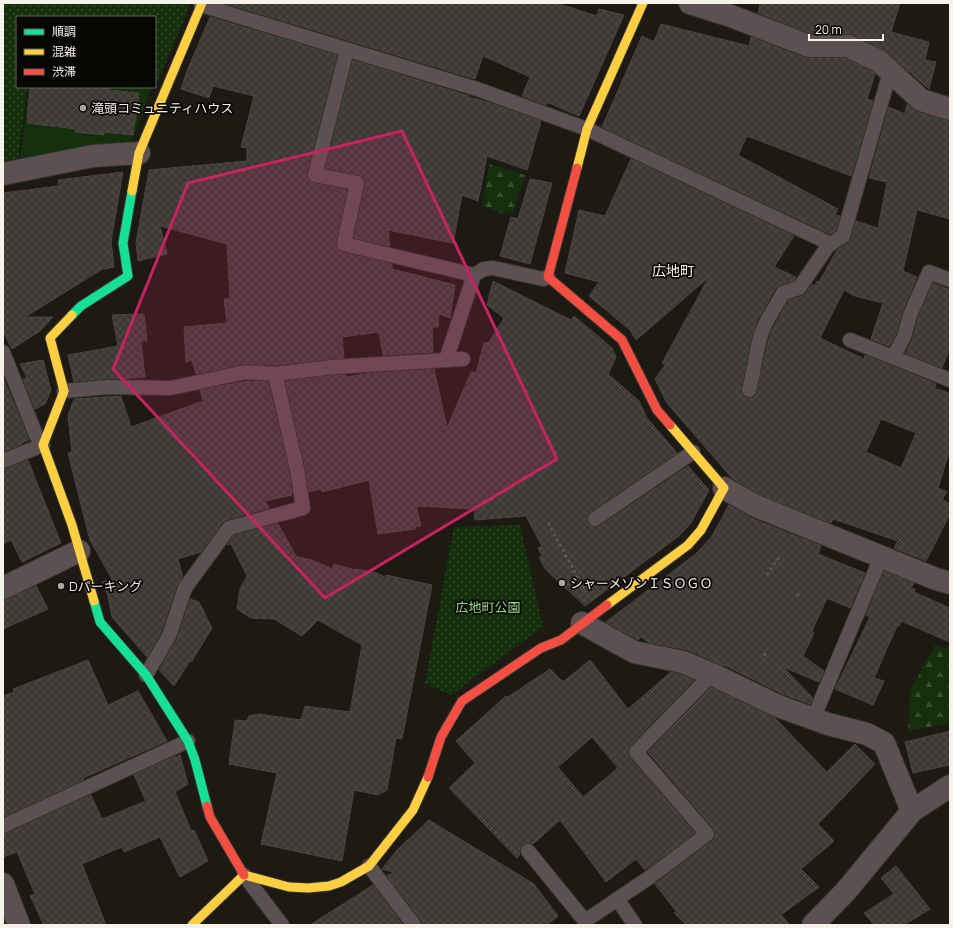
<svg xmlns="http://www.w3.org/2000/svg" width="953" height="928" viewBox="0 0 953 928" font-family="Manrope,'Noto Sans JP',sans-serif">
  <style>
    .grass { fill: url(#grass-dots) }
    .forest { fill: url(#forest-firs) }
    .garden { fill: #132f0b }
    .building { fill: url(#building-cross-hatch); stroke: #494441; fill-rule: evenodd }
    .lines { fill: none; stroke-linecap: round; stroke-linejoin: round }
    .lane-casing { stroke: #35332e; stroke-width: 16 }
    .street-casing { stroke: #35332e; stroke-width: 24 }
    .fast-casing { stroke: #35332e; stroke-width: 11 }
    .slow-casing { stroke: #35332e; stroke-width: 11 }
    .jam-casing { stroke: #35332e; stroke-width: 11 }
    .path { stroke: #615757; stroke-width: 2.5; stroke-dasharray: 3 3; stroke-linecap: butt }
    .lane { stroke: #5d5052; stroke-width: 14 }
    .street { stroke: #5d5052; stroke-width: 22 }
    .fast { stroke: #16e098; stroke-width: 9 }
    .slow { stroke: #ffcf43; stroke-width: 9 }
    .jam { stroke: #f24e42; stroke-width: 9 }
    .marked { fill: #c52362; fill-opacity: 0.2; stroke: #c52362; stroke-width: 3; stroke-linejoin: round }
    .poi-dot { fill: #aaa79f; stroke: #080603; stroke-width: 1.5 }
    .labels { text-anchor: middle; stroke-width: 3.5; stroke-linejoin: round; paint-order: stroke }
    .poi-label { font-size: 13px; fill: #f6f3eb; stroke: #080603; text-anchor: start }
    .park-label { font-size: 13px; fill: #96d986; stroke: #080603 }
    .neighbourhood-label { font-size: 14px; fill: #f6f3eb; stroke: #080603 }
  </style>
  <defs>
    <pattern id="grass-dots" width="8" height="8" patternUnits="userSpaceOnUse"><rect width="8" height="8" fill="#132f0b"/><path d="M2 2h.1M6 6h.1" fill="none" stroke="#364e2f" stroke-width="1.8" stroke-linecap="round"/></pattern>
    <pattern id="forest-firs" width="22" height="20" patternUnits="userSpaceOnUse"><rect width="22" height="20" fill="#132f0b"/><path d="M5 1l3.5 6h-7zM16 11l3.5 6h-7z" fill="#364e2f"/></pattern>
    <pattern id="building-cross-hatch" width="8" height="8" patternUnits="userSpaceOnUse"><rect width="8" height="8" fill="#3c3834"/><path d="M0 0l8 8M0 8l8-8" fill="none" stroke="#4f4c48"/></pattern>
  </defs>
  <rect width="100%" height="100%" fill="#1c1a13"/>
  <g class="grass">
    <path d="M3,3H191L158,81H155V17H17V87H27L18,161L3,163Z"/>
    <path d="M520,525L543,627L451,695L425,683L454,527Z"/>
  </g>
  <g class="forest">
    <path d="M490,164L525,175L514,211L504,214L482,206Z"/>
    <path d="M935,645L950,650V723L908,731L910,691Z"/>
  </g>
  <path class="garden" d="M29,87H152L130,147L19,168Z"/>
  <g class="building">
    <path d="M224,3H556L597,16L599,9L624,15L579,116L547,102L546,105L522,96L530,77L483,56L475,79Z"/>
    <path d="M760,3H900L891,32L929,42L925,60L936,62L929,89L913,75V73L909,72L884,50L848,34H811L758,13Z"/>
    <path d="M210,17L337,55L307,173V178L310,182L313,183L347,190L336,242V247L339,250L392,264V269L455,285L450,318L439,314L438,327H432L433,352L383,355L379,332L342,337L344,358L275,365L244,364L196,374L192,360L186,362L184,327L227,323L224,299H230L227,244L160,226L167,254L138,261L136,243L149,170L247,161V148L241,147L254,96L213,86L209,98L181,89L187,71Z"/>
    <path d="M661,24L749,46L751,37L805,58H845L872,71L875,74L867,99L873,101L851,176L747,136L738,155L838,209L835,215L840,216L836,231L830,234L602,127L642,36L654,42Z"/>
    <path d="M353,60L469,96V97L490,103L541,121L527,170L487,156L478,201L462,195L453,243L388,230L390,246L354,238L365,185V180L362,176L359,175L325,168Z"/>
    <path d="M30,87H108L109,90L139,93L133,135L104,132V135L75,132L76,129L27,123Z"/>
    <path d="M907,104L917,112L950,121V219L917,210L903,271L917,277L902,312L896,334L889,346L871,339L883,303L855,296L844,290L820,338L864,359L865,355L936,384L934,388L950,393V449L938,488L947,492L942,499L950,504V514L926,561L894,548L898,541L833,519L831,523L761,495L732,478L667,403L655,379L665,365L662,363L709,277L636,340L630,330L589,296L599,282L565,273L579,210L605,216L631,159L794,236L774,267L796,277L794,281L780,285L775,289L757,321L750,342L741,392L743,396L746,398H752L755,396L757,392L767,346L771,332L789,300L802,296L806,293L812,284L815,286L817,281L819,282L837,250L848,243L851,239L856,221L878,228L887,182L869,178L889,107L905,114ZM881,419L916,433L901,468L866,452Z"/>
    <path d="M123,172L111,241L114,267L104,269V268L25,317H53L40,331L12,349L3,331V193L59,186L58,180Z"/>
    <path d="M530,179L552,183L530,264L500,256L511,217L518,219Z"/>
    <path d="M493,281L571,320L574,316L612,348L616,357L608,374L639,401L647,418L677,453L590,512L588,515L587,519L588,524L595,527L600,526L688,466L709,490L691,523L679,536L585,606L546,570L539,558L542,556L538,548L542,546L526,516L475,520L474,509L416,506L421,526L415,527L416,529L378,534L369,480L322,492L321,489L309,492L305,467L285,381L334,375H346V377L371,373L434,369L447,428L471,372L476,373L484,343L489,342L504,318L487,305Z"/>
    <path d="M933,283L950,290V348L942,368L905,353L912,341L918,318Z"/>
    <path d="M144,314L147,341H141L145,377L74,382L68,355L118,346L112,315Z"/>
    <path d="M43,360L51,390L45,404L35,409L23,379L27,378L20,364Z"/>
    <path d="M3,377L29,440L21,443L22,444L3,452Z"/>
    <path d="M247,381L268,382L289,471L292,495L265,501L269,508L226,520L222,523L201,552L178,559L183,577L177,585L161,632L147,657L112,617L108,596L102,582L112,579L90,540L68,453L72,452L68,416L74,399L121,396L131,427L203,401L200,390Z"/>
    <path d="M28,460L61,543L22,562L11,540L3,544V469Z"/>
    <path d="M729,505L751,518L821,546L818,554L865,573L850,608L827,598L812,631L814,633L803,656L824,671L819,682L783,667L813,698L810,704L783,694L722,664L724,666L688,650L650,643L641,637L638,640L606,622L697,553L712,536Z"/>
    <path d="M278,524L296,556H295L312,560L332,569L334,564L355,570L356,569L377,573L386,578V575L432,585L402,739L396,738L387,790L378,795L354,790L342,861L261,844L277,773L229,764L235,720L247,721L249,716L258,714L301,720L305,706L350,712L362,645L318,620L302,636L274,619L251,618L237,609L240,589L247,576L231,544L227,545L234,535Z"/>
    <path d="M884,571L914,583L911,588L915,589L914,592L950,608V642L901,621L899,626H897L874,678L884,681L873,705L835,689L870,617L866,615Z"/>
    <path d="M36,586L48,609L3,629V600L8,599Z"/>
    <path d="M190,599L199,602L212,628L192,661H190L174,686L159,670L177,639Z"/>
    <path d="M88,660L108,705L138,691L167,741L83,778V780L3,817V696L14,692L13,689Z"/>
    <path d="M590,660L628,709L671,672L679,674L694,680L630,746L628,753L630,758L695,833L645,870L636,859L606,882L560,820L533,844L527,843L522,845L520,848V854L517,858L449,788L475,763L456,741L506,696L508,697L550,669L563,682ZM592,737L618,768L583,797L558,767Z"/>
    <path d="M711,687L775,718L827,772L855,744L875,764L818,824L834,841L801,869L819,887L781,915L790,925H686L674,913L676,911L655,884L712,841L715,837V832L713,828L648,752Z"/>
    <path d="M950,731V765L913,773L905,742Z"/>
    <path d="M180,755L188,784L175,792L191,831L194,830L208,861L180,877L160,837L124,852L122,847L82,864L106,925H44L30,896L35,894L17,852L3,857V834L91,795L102,819L146,801L134,775L175,756L176,757Z"/>
    <path d="M429,820L534,884L558,916L547,925H422L421,920L387,876L393,872L382,869L397,850Z"/>
    <path d="M896,866L930,909L904,925H874L864,913L894,894L881,878Z"/>
    <path d="M373,885L403,925H310Z"/>
  </g>
  <g class="lines">
    <g class="lane-casing">
      <g id="lane">
        <path d="M201,5L477,89L587,129L831,244"/>
        <path d="M347,50L315,175L357,183L344,244L474,275L446,360"/>
        <path d="M474,275L484,269L493,268L543,279L548,277"/>
        <path d="M850,340L950,380"/>
        <path d="M3,352L36,435L43,445L3,461"/>
        <path d="M893,357L904,337L910,315L929,272L950,280"/>
        <path d="M749,390C755,370 755,349 763,329C768,317 777,305 783,293L799,288L828,246L843,236L890,72"/>
        <path d="M64,391L108,387L171,388L246,372L275,374L333,367L463,359"/>
        <path d="M595,519L693,452"/>
        <path d="M146,675L169,636L185,588L229,528L303,508L297,469L275,374"/>
        <path d="M813,719L881,557"/>
        <path d="M3,826L188,741"/>
        <path d="M528,851L585,921L650,877L707,834L636,752L712,674"/>
        <path d="M369,866L414,925"/>
        <path d="M244,875L282,925"/>
        <path d="M617,899L635,925"/>
      </g>
    </g>
    <g class="street-casing">
      <g id="street">
        <path d="M690,3L731,16L809,46H848L879,61L921,100L950,109"/>
        <path d="M3,174L93,156L139,153"/>
        <path d="M724,488L756,506L936,579L950,583"/>
        <path d="M3,588L79,551"/>
        <path d="M582,623L634,652L683,662L716,676L778,706L828,724L867,734L884,743L912,811"/>
        <path d="M3,884L19,925"/>
        <path d="M813,925L846,891L912,811L950,786"/>
      </g>
    </g>
    <g class="fast-casing">
      <g id="fast">
        <path d="M72,315L81,306L128,276L123,243L132,191"/>
        <path d="M94,601L100,622L146,675L188,741L195,760L207,806"/>
      </g>
    </g>
    <g class="slow-casing">
      <g id="slow">
        <path d="M577,168L587,129L643,3"/>
        <path d="M132,191L139,153L202,3"/>
        <path d="M72,315L50,338L64,391L43,445L72,525L94,601"/>
        <path d="M607,605L688,545L701,530L724,488L670,425"/>
        <path d="M192,925L244,875L289,887L308,888L329,886L341,882L369,866L413,810L428,777"/>
      </g>
    </g>
    <g class="jam-casing">
      <g id="jam">
        <path d="M577,168L548,277L622,340L657,410L670,425"/>
        <path d="M428,777L441,737L462,701L541,648L561,640L607,605"/>
        <path d="M207,806L210,817L244,875"/>
      </g>
    </g>
    <g class="path">
      <path d="M548,523L586,592"/>
      <path d="M767,575L780,556"/>
      <path d="M797,596L800,592"/>
      <path d="M764,656L767,650"/>
    </g>
    <use href="#lane" class="lane"/>
    <use href="#street" class="street"/>
    <use href="#fast" class="fast"/>
    <use href="#slow" class="slow"/>
    <use href="#jam" class="jam"/>
  </g>
  <path class="marked" d="M402,131L557,459L325,598L113,369L188,183Z"/>
  <g class="poi-dot">
    <circle cx="83" cy="108" r="4"/>
    <circle cx="562" cy="583" r="4"/>
    <circle cx="61" cy="586" r="4"/>
  </g>
  <g class="labels">
    <g class="poi-label">
      <text x="91" y="113">滝頭コミュニティハウス</text>
      <text x="570" y="588">シャーメゾンＩＳＯＧＯ</text>
      <text x="69" y="591">Dパーキング</text>
    </g>
    <g class="park-label">
      <text x="488" y="612">広地町公園</text>
    </g>
    <g class="neighbourhood-label">
      <text x="673" y="276">広地町</text>
    </g>
  </g>
  <rect width="953" height="928" fill="none" stroke="#f6f3eb" stroke-width="8"/>
  <rect x="16" y="16" width="140" height="72" fill="#080603" stroke="#676560"/>
  <rect x="24" y="29" width="20" height="6" fill="#16e098" stroke="#676560"/>
  <text x="52" y="36" font-size="12" fill="#f6f3eb">順調</text>
  <rect x="24" y="49" width="20" height="6" fill="#ffcf43" stroke="#676560"/>
  <text x="52" y="56" font-size="12" fill="#f6f3eb">混雑</text>
  <rect x="24" y="69" width="20" height="6" fill="#f24e42" stroke="#676560"/>
  <text x="52" y="76" font-size="12" fill="#f6f3eb">渋滞</text>
  <path d="M809 34v6h74v-6" fill="none" stroke="#f6f3eb" stroke-width="2"/>
  <text x="815" y="34" font-size="12" fill="#f6f3eb" stroke="#080603" stroke-width="3" paint-order="stroke">20 m</text>
</svg>
